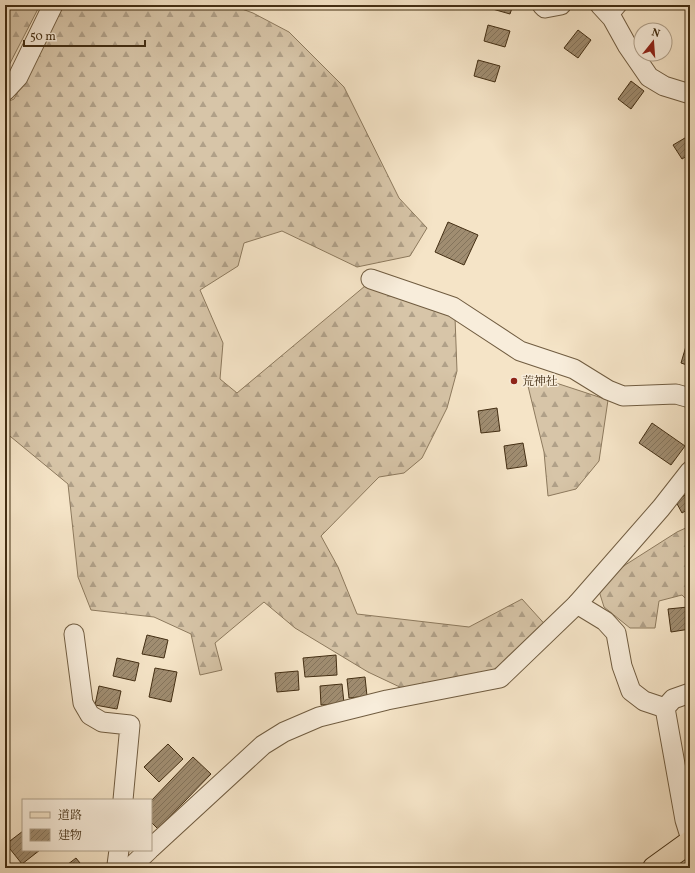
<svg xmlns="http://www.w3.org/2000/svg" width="695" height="873" viewBox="0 0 695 873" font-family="Vollkorn,'Noto Serif JP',serif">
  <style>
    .forest { fill: url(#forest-firs); stroke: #8d7a5e }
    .building { fill: url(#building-hatch); stroke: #432e13 }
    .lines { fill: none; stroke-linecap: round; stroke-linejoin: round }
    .lane-casing { stroke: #705c40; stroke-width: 11 }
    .street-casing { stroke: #705c40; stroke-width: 21 }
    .primary-casing { stroke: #432e13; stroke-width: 24 }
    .lane { stroke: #f8eddb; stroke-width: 9 }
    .street { stroke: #f8eddb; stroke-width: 19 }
    .primary { stroke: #f5e4c7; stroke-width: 22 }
    .poi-dot { fill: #8f2418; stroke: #f8eddb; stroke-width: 1.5 }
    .labels { text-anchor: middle; stroke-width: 3; stroke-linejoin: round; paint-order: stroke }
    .poi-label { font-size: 12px; fill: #432e13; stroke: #f8eddb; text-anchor: start }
  </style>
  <defs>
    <pattern id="forest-firs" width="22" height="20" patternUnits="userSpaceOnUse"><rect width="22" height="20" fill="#d7c5a8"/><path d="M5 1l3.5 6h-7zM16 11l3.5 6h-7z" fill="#b0a088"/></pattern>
    <pattern id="building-hatch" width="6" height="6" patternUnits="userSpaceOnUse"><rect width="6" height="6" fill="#a08d71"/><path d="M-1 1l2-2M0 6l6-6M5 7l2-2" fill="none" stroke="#84745c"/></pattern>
  </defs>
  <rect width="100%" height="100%" fill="#f5e4c7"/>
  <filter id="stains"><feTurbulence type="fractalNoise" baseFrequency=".005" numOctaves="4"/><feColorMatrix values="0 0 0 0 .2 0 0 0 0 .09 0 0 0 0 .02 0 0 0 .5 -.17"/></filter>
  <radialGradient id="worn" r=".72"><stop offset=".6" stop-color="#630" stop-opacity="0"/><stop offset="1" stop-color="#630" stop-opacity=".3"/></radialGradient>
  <g class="forest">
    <path d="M5,5H40L5,73Z"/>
    <path d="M64,5H231L253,13L289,32L344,87L399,198L427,228L410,256L357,267L282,231L244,243L238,266L200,290L223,343L220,379L237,393L365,286L455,317L457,371L447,408L422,458L404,473L379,477L321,536L338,567L357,614L469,627L522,599L550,630L493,670L404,689L368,672L295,628L264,602L215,643L222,670L200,675L191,634L154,617L91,610L78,577L68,484L5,432V103L14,99Z"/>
    <path d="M550,381L608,400L599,461L576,489L548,496L544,452L528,386Z"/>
    <path d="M690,526V603L682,595L659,601L655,628H630L604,607L599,591L622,567L677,532Z"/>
  </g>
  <g class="building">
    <path d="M490,5H513L510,14L489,8Z"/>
    <path d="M488,25L510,31L505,47L484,41Z"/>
    <path d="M578,30L591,40L578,58L564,48Z"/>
    <path d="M478,60L500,66L495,82L474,76Z"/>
    <path d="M631,81L644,91L631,109L618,99Z"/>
    <path d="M690,135V154L682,159L673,145Z"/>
    <path d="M448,222L478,235L464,265L435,252Z"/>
    <path d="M689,336H690V366L681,363Z"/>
    <path d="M497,408L500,431L481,433L478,411Z"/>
    <path d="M652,423L685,446L671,465L639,443Z"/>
    <path d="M523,443L527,466L507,469L504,446Z"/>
    <path d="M690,493V508L682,513L675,500Z"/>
    <path d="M688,607L690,629L671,632L668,609Z"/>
    <path d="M147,635L168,640L164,658L142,654Z"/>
    <path d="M336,655L337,675L305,677L303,658Z"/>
    <path d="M117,658L139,663L135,681L113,676Z"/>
    <path d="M155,668L177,672L171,702L149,697Z"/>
    <path d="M298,671L299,690L277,692L275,673Z"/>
    <path d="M365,677L367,696L349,698L347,679Z"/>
    <path d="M342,684L344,703L321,705L320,686Z"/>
    <path d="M99,686L121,691L117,709L95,705Z"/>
    <path d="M168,744L183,759L159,782L144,767Z"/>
    <path d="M193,757L211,774L158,829L151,822V801Z"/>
    <path d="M23,831V850H40L22,864L6,844Z"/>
    <path d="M76,858L84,868H63Z"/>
  </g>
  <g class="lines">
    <g class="lane-casing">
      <path id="lane" d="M612,18L623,5"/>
    </g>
    <g class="street-casing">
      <g id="street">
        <path d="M542,5L545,8L561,5"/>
        <path d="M600,5L612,18L627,45L649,77L664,86L690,94"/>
        <path d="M5,91L18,77L53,5"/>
        <path d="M371,279L453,307L520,351L574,369L608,390L623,396L676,394L690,398"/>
        <path d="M577,604L605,621L616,633L622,666L631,691L644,701L665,708"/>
        <path d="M74,634L83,703L90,715L102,722L130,725L123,800"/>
        <path d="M690,693L673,699L665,708L685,820L690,836"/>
        <path d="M151,848L263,745L284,732L319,717L387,700L500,678L577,604L661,508L690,471"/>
        <path d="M119,850L117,865L119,868"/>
        <path d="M130,868L149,850"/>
      </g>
    </g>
    <g class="primary-casing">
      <path id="primary" d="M654,868L690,842"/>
    </g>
    <use href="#lane" class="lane"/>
    <use href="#street" class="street"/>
    <use href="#primary" class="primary"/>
  </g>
  <circle class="poi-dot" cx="514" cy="381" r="4"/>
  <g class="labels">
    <g class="poi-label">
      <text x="522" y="385">荒神社</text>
    </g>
  </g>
  <rect width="695" height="873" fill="none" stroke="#f5e4c7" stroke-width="20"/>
  <rect x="6" y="6" width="683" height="861" fill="none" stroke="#432e13" stroke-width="2"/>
  <rect x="10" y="10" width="675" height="853" fill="none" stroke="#432e13"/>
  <rect x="22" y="799" width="130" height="52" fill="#f8eddb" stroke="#b0a18b"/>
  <rect x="30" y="812" width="20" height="6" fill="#f5e4c7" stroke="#b0a18b"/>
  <text x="58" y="819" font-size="12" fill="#432e13">道路</text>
  <rect x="30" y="829" width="20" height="12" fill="url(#building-hatch)" stroke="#b0a18b"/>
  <text x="58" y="839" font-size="12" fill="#432e13">建物</text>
  <g transform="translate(653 42) rotate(17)"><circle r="19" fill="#f8eddb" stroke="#b0a18b"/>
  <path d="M0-3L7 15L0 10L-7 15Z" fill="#8f2418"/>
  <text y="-6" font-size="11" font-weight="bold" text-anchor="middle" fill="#432e13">N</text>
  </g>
  <path d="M24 40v6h121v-6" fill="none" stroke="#432e13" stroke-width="2"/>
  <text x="30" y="40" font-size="12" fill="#432e13" stroke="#f8eddb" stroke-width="3" paint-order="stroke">50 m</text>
  <rect width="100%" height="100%" filter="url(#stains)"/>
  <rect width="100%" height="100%" fill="url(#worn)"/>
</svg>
